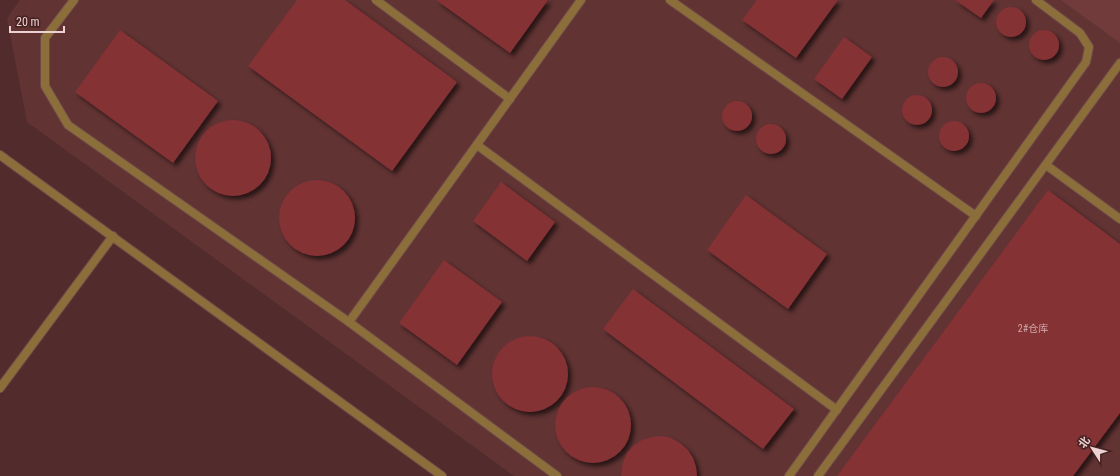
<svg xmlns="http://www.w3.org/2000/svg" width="1120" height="476" viewBox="0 0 1120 476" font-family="'Roboto Condensed','Noto Sans SC',sans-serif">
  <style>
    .built { fill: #613333 }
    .green { fill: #713b3c }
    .building { fill: #853036; filter: url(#shadow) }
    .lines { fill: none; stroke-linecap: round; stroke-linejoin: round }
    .service-casing { stroke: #6e4a4a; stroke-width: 10 }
    .minor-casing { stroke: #6e4a4a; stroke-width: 10 }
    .service { stroke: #8c6e3a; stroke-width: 8 }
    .minor { stroke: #8c6e3a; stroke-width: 8 }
    .labels { text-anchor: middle; stroke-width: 3; stroke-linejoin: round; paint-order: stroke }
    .number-label { font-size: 10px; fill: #d2aaab }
  </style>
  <defs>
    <filter id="shadow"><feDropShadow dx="3.5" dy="3.5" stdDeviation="2" flood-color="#0009"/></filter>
  </defs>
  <rect width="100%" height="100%" fill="#522c2c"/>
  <path class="built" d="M20,0H1120V476H514L27,122L7,18Z"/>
  <path class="green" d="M1061,0H1120V43Z"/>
  <g class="building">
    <path d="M297,0H345L457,82L392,171L248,66Z"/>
    <path d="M436,0H548L510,53Z"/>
    <path d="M757,0H838L796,58L742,20Z"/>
    <path d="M955,0H994L981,18Z"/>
    <circle cx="1011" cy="22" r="15"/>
    <circle cx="1044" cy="45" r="15"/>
    <path d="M120,30L218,101L173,163L75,92Z"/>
    <path d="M844,37L872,57L842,99L814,79Z"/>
    <circle cx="943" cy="72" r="15"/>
    <circle cx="981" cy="98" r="15"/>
    <circle cx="917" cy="110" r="15"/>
    <circle cx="737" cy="116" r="15"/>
    <circle cx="233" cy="158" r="38"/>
    <circle cx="954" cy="136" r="15"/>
    <circle cx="771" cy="139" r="15"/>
    <circle cx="317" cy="218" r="38"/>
    <path d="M501,182L555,222L527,261L473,221Z"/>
    <path d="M1048,190L1120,244V413L1073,476H837Z"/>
    <path d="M746,195L827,254L788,309L707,250Z"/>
    <path d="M444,260L502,302L457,365L399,323Z"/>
    <path d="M633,289L794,409L763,449L603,329Z"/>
    <circle cx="530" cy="374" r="38"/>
    <circle cx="593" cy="425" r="38"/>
    <path d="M662,436L671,438L680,443L688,450L693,458L696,467L697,476H621L623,462L627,453L634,445L642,440L652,437Z"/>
  </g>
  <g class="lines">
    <g class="service-casing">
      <g id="service">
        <path d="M74,0L45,38V86L68,125L349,322"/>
        <path d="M376,0L510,99"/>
        <path d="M670,0L976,216"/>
        <path d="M477,145L837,410"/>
        <path d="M1046,165L1120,219"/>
        <path d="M0,388L113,236"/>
        <path d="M789,476L1086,62L1089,47L1080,33L1036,0"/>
        <path d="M818,476L1120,63"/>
      </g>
    </g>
    <g class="minor-casing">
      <g id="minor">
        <path d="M0,155L442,476"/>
        <path d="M557,476L349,322L581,0"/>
      </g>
    </g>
    <use href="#service" class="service"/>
    <use href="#minor" class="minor"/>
  </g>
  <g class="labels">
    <g class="number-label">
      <text x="1033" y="332">2#仓库</text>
    </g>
  </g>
  <g transform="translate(1092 448) rotate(306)" stroke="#472122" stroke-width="3" paint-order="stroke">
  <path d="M0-3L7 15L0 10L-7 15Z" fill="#ecd2d2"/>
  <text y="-6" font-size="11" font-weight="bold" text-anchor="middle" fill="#ecd2d2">北</text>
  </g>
  <path d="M10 26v6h54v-6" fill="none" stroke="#ecd2d2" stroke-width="2"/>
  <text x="16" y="26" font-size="12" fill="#ecd2d2" stroke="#472122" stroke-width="3" paint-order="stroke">20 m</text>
</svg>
